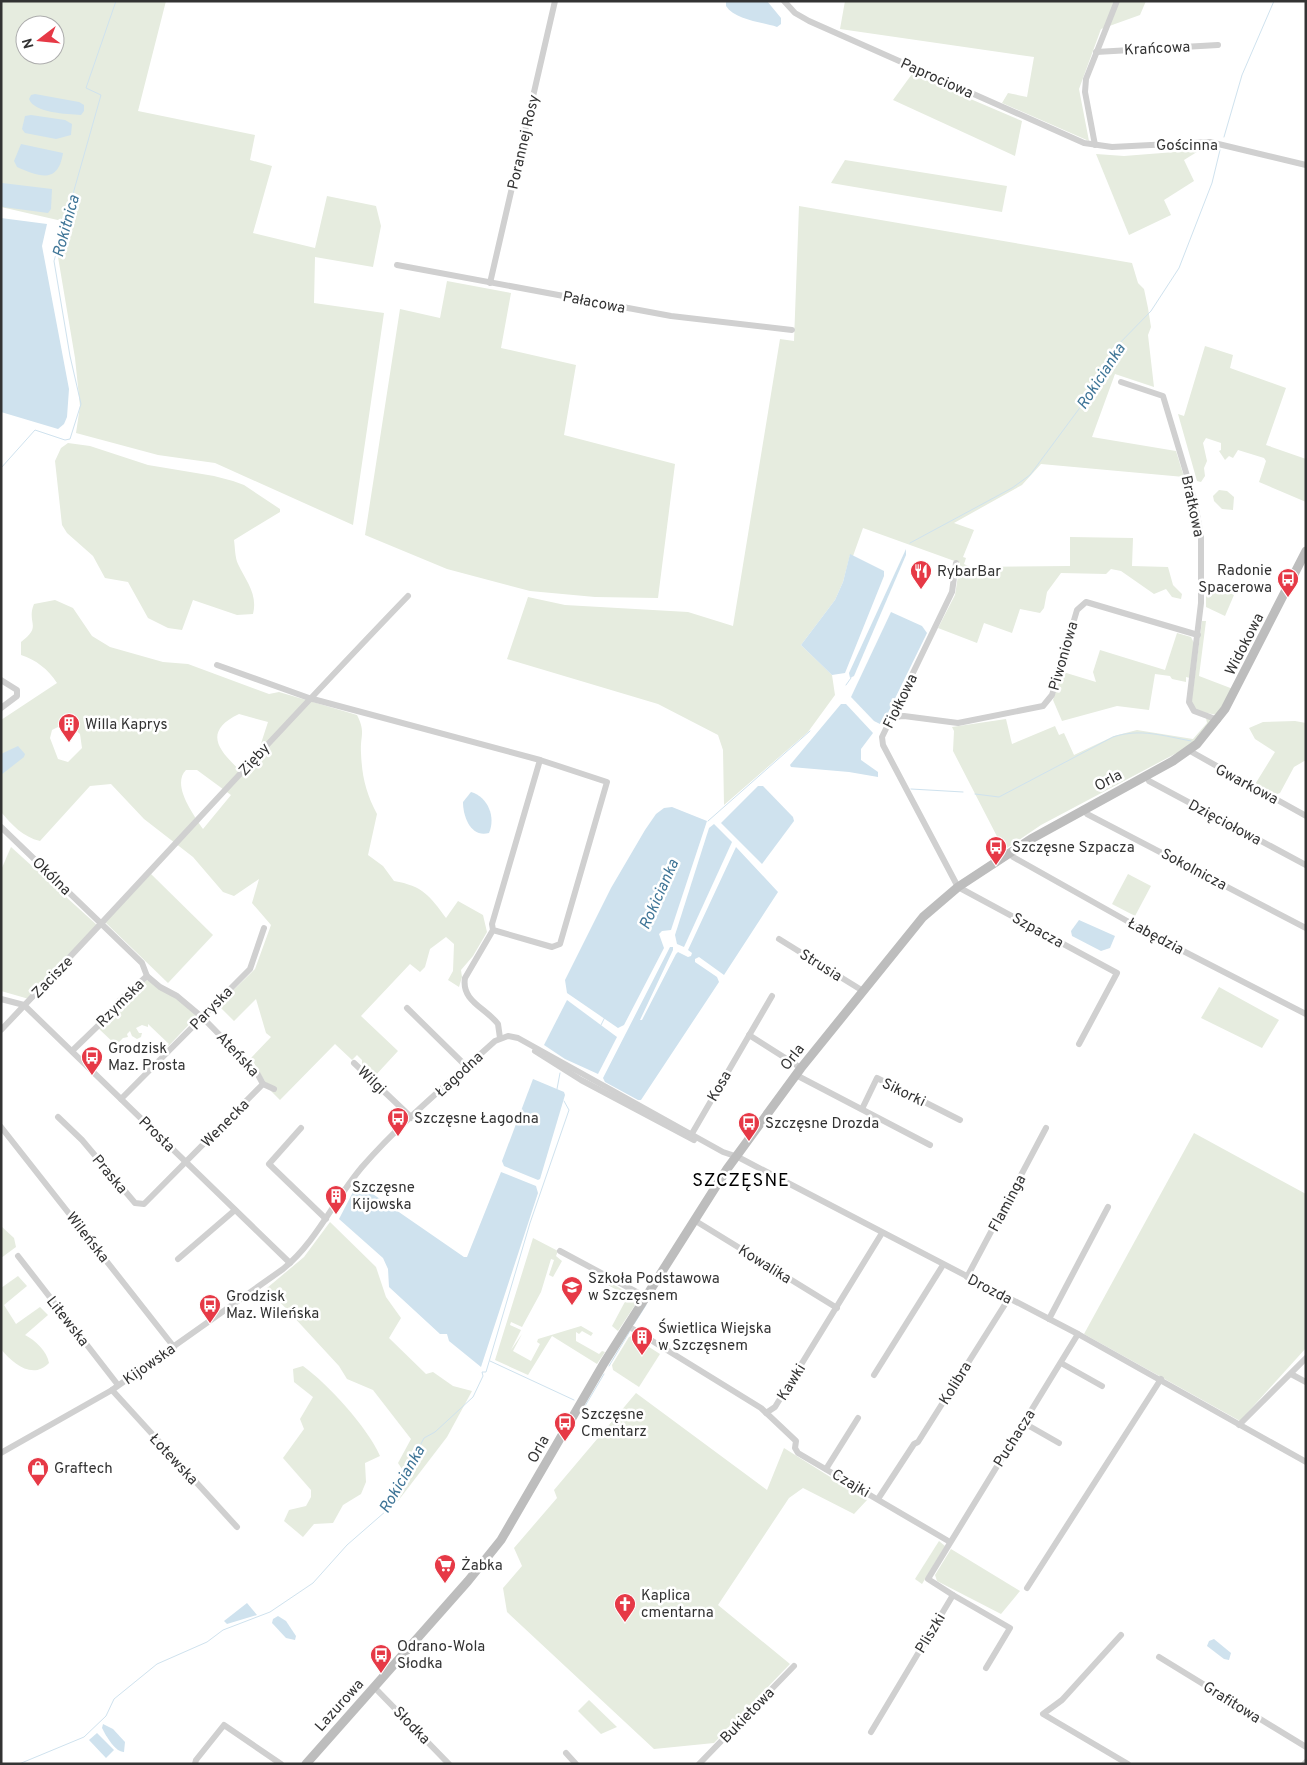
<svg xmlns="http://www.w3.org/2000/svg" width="1307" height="1765" viewBox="0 0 1307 1765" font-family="Overpass,sans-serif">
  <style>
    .green { fill: #e6ecdf; fill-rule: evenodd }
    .water { fill: #cfe2ee }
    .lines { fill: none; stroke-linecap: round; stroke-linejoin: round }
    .stream { stroke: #cfe2ee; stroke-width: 1 }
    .street { stroke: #d0d0d0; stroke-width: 6 }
    .secondary { stroke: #bdbdbd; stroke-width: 9 }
    .labels { text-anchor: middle; stroke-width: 5; stroke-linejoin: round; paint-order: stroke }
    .street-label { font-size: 15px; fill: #333; stroke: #fff }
    .poi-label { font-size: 15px; fill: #333; stroke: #fff; text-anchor: start }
    .water-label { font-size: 16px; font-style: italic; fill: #3f7597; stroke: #fff }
    .quarter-label { font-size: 18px; letter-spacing: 1px; fill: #000; stroke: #fff }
  </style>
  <rect width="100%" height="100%" fill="#fff"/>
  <g class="green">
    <path d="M1,1H166L138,111L255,135L250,160L272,166L253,233L315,248L327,196L376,206L381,226L373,267L315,257L314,303L384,313L353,525L215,463L158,455L76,433L80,406L75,358L58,257L67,224H75L1,207ZM25,25H55V55H25Z"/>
    <path d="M845,1H1146L1140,15L1101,29L1079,89L1089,141L1002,103L1008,93L1027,97L1034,57L840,29Z"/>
    <path d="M912,74L1022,121L1015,156L893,100Z"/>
    <path d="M1200,150L1184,160L1194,181L1164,200L1171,215L1129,235L1096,154L1124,156Z"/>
    <path d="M845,160L1007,186L1002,212L831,183Z"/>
    <path d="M799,206L1132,263L1138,283L1144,289L1148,308L1151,327L1148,335L1154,387L1115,374L1092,437L1176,451L1184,477L1041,464L1022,485L954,523L974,530L963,557L966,558L964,564L970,567L1070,566V537L1133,538L1132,566L1168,567L1173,585L1182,594L1181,599L1172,597L1166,589L1154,594L1121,571L1111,569L1106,574L1061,573L1047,592L1044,608L1040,613L1020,609L1012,633L984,623L977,643L938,628L955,595L960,563L863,528L853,556L850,555L843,582L835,600L801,645L832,675L835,695L808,732L724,805L723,750L718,735L658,704L507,659L528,597L565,605L688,612L733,626L780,339L794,341Z"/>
    <path d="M447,281L511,293L501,348L576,365L564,435L675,464L658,598L595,597L530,591L447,569L365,535L400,309L440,318Z"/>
    <path d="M1205,346L1233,355L1230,368L1286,388L1266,445L1306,459V502L1259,482L1266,461L1264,458L1238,450L1233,458L1229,456L1225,460L1219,451L1221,450V443L1206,438L1203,443L1207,461L1204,468L1205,476L1201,482L1197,481L1178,414L1184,416Z"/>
    <path d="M68,443L90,446L148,465L214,476L233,481L244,485L280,509V512L234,540C235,547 235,558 238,564C246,581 258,594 253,614L237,615L193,600L182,630L168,628L148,618L128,582L105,578L93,556L67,533L62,525L55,461L61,448Z"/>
    <path d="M1219,490L1227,491L1234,497L1233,510L1222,509L1214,501L1213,496Z"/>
    <path d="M1206,582L1234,595L1225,616L1206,607Z"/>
    <path d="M55,600L73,608L92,636L110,647L163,662L188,664L269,694L279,692L357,715C366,733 360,735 361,753C362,777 366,793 377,814L368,855L383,866L394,881C423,886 430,896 446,918L458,901L483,915L487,932L473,956L461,970L462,977L459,987L448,980L453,971L454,944L446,937L430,949L425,967L420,972L410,964L361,1016L398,1051L374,1077L362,1066V1060L357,1055L352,1060L335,1044L280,1100L270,1090L251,1058L271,1037L266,1033L256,999L234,1021L218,1005L255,969L271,925L252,903L259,879L234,896L223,892L193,857L144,819L111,784L90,786L40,841C23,837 12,825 1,812V720L57,683C48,669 36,660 21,655V642C43,626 26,623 34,604ZM239,714L268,722L252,771L247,777C225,756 197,734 239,714ZM60,726L73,728L80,734L82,748L68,762L58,759L50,738L52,730ZM186,770H197L231,795L203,829C194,815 171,785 186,770Z"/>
    <path d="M1202,621H1206L1205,629L1199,676L1233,689L1217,715L1197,711L1191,705Z"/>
    <path d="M1177,633L1191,637L1194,643L1190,678L1186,677V682L1172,679L1170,676L1155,674L1149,710L1117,706L1062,721L1053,700L1063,672L1096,682L1093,672L1100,650L1165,670Z"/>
    <path d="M1206,718L1213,719L1207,729L1188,747L1041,825L1004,850L953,751L954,731L952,727L1006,719L1012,744L1055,726L1059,735L1064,733L1074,755L1114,736L1137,730L1193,739L1207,723Z"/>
    <path d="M1295,721L1306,723V760L1294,767L1280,793L1271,796L1254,786L1275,752L1255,739L1249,728L1263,722Z"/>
    <path d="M11,847L98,926L29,999L1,991V870Z"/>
    <path d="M151,874L213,935L168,983L105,922Z"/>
    <path d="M1128,874L1151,886L1135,916L1112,904Z"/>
    <path d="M147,980L171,993L197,1016L160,1055L157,1049L162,1048L161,1042L163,1041L166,1045L169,1044L148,1024V1027L142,1025L136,1028L139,1033H142L141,1037L137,1039L132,1036L130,1031L127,1034L128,1037L123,1038L116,1045L98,1028L116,1006Z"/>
    <path d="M1219,987L1279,1020L1262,1048L1201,1018Z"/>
    <path d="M1194,1133L1306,1194V1348L1240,1421L1084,1334Z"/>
    <path d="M330,1222L376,1267L386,1297L401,1318L389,1338L426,1374L433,1372L453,1386L472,1391L447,1437L398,1501H385L404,1472L398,1463L411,1439L373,1390L347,1379L339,1366L267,1288L304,1257Z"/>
    <path d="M1,1226L14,1238L16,1247L1,1258Z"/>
    <path d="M533,1238L558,1251L556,1256L562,1261L553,1277L549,1275L554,1260L551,1259L541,1292L522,1327L511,1322L510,1325L521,1330L511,1350L522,1334L513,1351L531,1361L540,1344L537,1342L538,1339L581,1326L593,1333L591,1336L582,1331L579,1334L576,1332V1341L599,1354L602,1351L605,1352L597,1364L552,1336L528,1375L495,1360Z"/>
    <path d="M18,1276L27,1286L4,1305L16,1324L40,1307L48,1315L25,1335C35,1340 47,1351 49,1363C33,1380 13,1364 1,1349V1288Z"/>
    <path d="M609,1282L639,1299L618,1331L612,1326L628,1296L606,1284Z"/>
    <path d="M632,1336L660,1354L639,1387L613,1370L612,1365L629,1337Z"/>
    <path d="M303,1366C328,1384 368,1428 380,1456L365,1463L366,1482L361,1494L343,1505L333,1523L314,1524L303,1537L284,1521L289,1510L306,1506L311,1497V1490L283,1458L304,1429L300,1419L313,1397L294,1382L293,1369Z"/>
    <path d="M636,1393L767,1490L784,1448L867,1500L854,1514L803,1488L789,1498L718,1605L790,1664L714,1743L654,1749L507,1612L503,1588L522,1566L514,1548L557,1498L554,1490Z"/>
    <path d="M939,1541L945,1546L922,1584L915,1579Z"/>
    <path d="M951,1549L1020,1591L1001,1614L937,1581L935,1575Z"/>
    <path d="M589,1700L617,1727L601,1734L578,1711Z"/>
  </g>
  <g class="water">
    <path d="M726,1H767L781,18V24L777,27C762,22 735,20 726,6Z"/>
    <path d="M35,94L79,102L84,105V111L81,115C67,114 34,113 29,99L31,95Z"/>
    <path d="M31,115L65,120L72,124L71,135L56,139L25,133L22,129L25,116Z"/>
    <path d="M21,144L63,153C58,184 40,177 17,167L14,161Z"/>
    <path d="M2,183L52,189L51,209L48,213L3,207L1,204Z"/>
    <path d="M1,218L47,224L42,246L69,389L67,417L64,424L58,429L1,412Z"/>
    <path d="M906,549V555L854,676L850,678L849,673Z"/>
    <path d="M850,554L884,571V576L845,673L832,675L801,645L835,600L843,582Z"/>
    <path d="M891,612L922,626L927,633L884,721L880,724L874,721L851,697Z"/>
    <path d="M841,704H846L873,733L861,749V760L878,772V777L849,772L791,767L790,765Z"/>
    <path d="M18,746L25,754L24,757L1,775V754Z"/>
    <path d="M758,786H763L793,817L794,821L762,864L721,823Z"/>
    <path d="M471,792C488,797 496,817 489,833C471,838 463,817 463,802Z"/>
    <path d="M672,807L707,821L671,930L662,931L659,934L664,948L624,1025L618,1028L567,993L565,980L611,888L645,830L656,814L664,808Z"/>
    <path d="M714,824L732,842L684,947L677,944L675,935L709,828Z"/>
    <path d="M736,847L778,892L724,975L699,957L695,959V962L717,977L719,982L641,1100H638L605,1082L603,1078L670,947H673V950L640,1020H642L676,954L678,952L688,957L691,956L692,953L688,950Z"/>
    <path d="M1079,920L1115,936L1110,948L1101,951L1072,936L1071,931Z"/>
    <path d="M567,1000L617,1037L598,1074L565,1059L544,1045Z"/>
    <path d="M533,1079L564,1092L565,1095L540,1179L538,1180L504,1166L502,1161Z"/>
    <path d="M501,1172L536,1186L538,1193L481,1367L449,1341L447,1334H440L389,1287L388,1269L383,1258L339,1219L353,1192L361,1188L367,1190L464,1257H467Z"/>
    <path d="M247,1603L257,1615L227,1624L224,1621Z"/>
    <path d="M278,1616L286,1621L296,1636L295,1640L286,1638L272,1623L273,1619Z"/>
    <path d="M1214,1639L1231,1653L1229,1660L1224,1659L1207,1646L1209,1641Z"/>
    <path d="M103,1724L113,1729L125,1742L124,1752C115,1752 106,1736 102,1728Z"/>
    <path d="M97,1733L114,1750L106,1758L89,1740Z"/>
  </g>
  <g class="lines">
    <g class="stream">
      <path d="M1224,137L1242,75L1274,1"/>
      <path d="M1,468L35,430L65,440L70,439L81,404L70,356L54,261L101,95L86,88L116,1"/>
      <path d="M910,543L1012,488L1030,475L1093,390L1113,350L1151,311L1179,268L1212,183L1220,150"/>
      <path d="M846,685L851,678"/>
      <path d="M911,789L963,792"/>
      <path d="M975,794L999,797L1113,737C1140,728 1164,736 1191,741"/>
      <path d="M708,821L810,731"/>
      <path d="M601,1025L605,1017"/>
      <path d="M557,1089L560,1073"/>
      <path d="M634,1324L646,1305"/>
      <path d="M490,1361L574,1400"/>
      <path d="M609,1366L630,1331"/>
      <path d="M585,1406L604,1374"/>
      <path d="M19,1764L84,1737L106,1716L114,1699L157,1664L207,1642L223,1630L270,1612L313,1583L347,1545L386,1511L424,1438L435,1432L473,1397L483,1376L482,1372H486L530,1223L569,1110L564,1101"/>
    </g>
    <g class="street">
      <path d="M784,1L795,13L809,21L1084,143L1112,147L1210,142L1306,165"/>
      <path d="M1096,52L1218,45"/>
      <path d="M1095,145L1085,92L1086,79L1117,1"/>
      <path d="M397,265L671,316L792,330"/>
      <path d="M490,283L555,1"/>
      <path d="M1121,382L1163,396L1194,499L1201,536V603L1189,702L1194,711L1218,720"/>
      <path d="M956,563L952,592L882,737L883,745L958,887L1117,973L1079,1044"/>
      <path d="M217,665L309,698L540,760"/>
      <path d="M1,680L17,690V696L1,708"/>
      <path d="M893,717L904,716L958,723L1043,706L1052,695L1077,610L1086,602L1198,635"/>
      <path d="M1190,751L1306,816"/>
      <path d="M1146,776L1149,781L1306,865"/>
      <path d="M1083,809L1087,814L1306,928"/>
      <path d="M1,827L142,963L147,976L160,987L177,996L202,1017L257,1073L263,1084L274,1089"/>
      <path d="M1010,852L1013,857L1152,935L1306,1014"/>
      <path d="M493,930L552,947L560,944L607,782L540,760L492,924L493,930L465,978C461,1001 486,1008 498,1024L500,1038"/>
      <path d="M779,939L863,991"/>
      <path d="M1,999L24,1005L290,1263"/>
      <path d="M407,1008L467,1067"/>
      <path d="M1,1030C138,886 270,739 408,596"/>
      <path d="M749,1035L801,1068"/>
      <path d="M72,1051L107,1017L118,1002L147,976"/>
      <path d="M535,1051L581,1080L694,1140"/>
      <path d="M354,1063L412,1118"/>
      <path d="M796,1075L930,1145"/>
      <path d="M121,1099L250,969L264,928"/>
      <path d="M862,1109L877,1078L960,1120"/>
      <path d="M58,1117L82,1140L135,1203L144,1204L263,1084"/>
      <path d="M1,1127L174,1347"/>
      <path d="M301,1128L269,1164L326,1219"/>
      <path d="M690,1137L772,996"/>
      <path d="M694,1220L837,1308"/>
      <path d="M560,1251L646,1297"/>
      <path d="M18,1256L118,1385"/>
      <path d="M178,1259L235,1210"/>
      <path d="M967,1277L1046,1128"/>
      <path d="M1049,1319L1108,1207"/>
      <path d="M628,1326L761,1408L796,1441L795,1448L798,1453L950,1542"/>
      <path d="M1061,1363L1102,1386"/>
      <path d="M1291,1374L1306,1382"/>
      <path d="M874,1375L943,1265"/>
      <path d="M112,1390L237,1527"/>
      <path d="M766,1413L775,1407L882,1233"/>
      <path d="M1024,1423L1059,1443"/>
      <path d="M1239,1425L1306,1358"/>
      <path d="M1,1453L112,1390L283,1269C317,1241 334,1200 362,1167C402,1121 451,1081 495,1041L508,1036L518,1038L723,1152L738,1157L1078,1334L1306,1462"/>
      <path d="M826,1469L858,1418"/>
      <path d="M878,1499L914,1444L918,1442L1009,1298"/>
      <path d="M1027,1588L1161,1379"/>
      <path d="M953,1595L1010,1628L986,1668"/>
      <path d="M1121,1635L1062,1700L1043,1714L1128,1764"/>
      <path d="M1159,1657L1306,1747"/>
      <path d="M374,1687L449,1764"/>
      <path d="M871,1732L953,1595L928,1579L1078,1334"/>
      <path d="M566,1753L576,1764"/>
      <path d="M195,1764L196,1760L224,1725L281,1764"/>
      <path d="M699,1764L794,1666"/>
      <path d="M1304,1764L1306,1762"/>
    </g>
    <path class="secondary" d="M306,1764L468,1581L501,1540L604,1363L727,1169L801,1068L923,917L958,887L1031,839L1173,761L1197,744L1225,709L1306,551"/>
  </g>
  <defs>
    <g id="restaurant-pin" transform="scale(1.125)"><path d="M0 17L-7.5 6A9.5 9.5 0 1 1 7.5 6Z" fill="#e63946" stroke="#fff"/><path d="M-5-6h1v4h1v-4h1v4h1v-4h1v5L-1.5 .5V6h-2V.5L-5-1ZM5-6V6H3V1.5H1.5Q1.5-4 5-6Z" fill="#fff"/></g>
    <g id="bus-pin" transform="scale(1.125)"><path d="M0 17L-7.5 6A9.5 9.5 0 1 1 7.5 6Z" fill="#e63946" stroke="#fff"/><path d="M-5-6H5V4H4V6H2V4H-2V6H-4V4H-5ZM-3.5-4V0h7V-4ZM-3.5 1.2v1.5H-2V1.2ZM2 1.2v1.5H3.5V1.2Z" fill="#fff"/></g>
    <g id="building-pin" transform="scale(1.125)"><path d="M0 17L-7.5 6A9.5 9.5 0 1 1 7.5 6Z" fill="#e63946" stroke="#fff"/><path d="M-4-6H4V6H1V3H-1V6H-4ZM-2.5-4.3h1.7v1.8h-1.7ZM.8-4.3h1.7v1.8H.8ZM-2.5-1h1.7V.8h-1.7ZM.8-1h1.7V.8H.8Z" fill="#fff"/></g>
    <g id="school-pin" transform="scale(1.125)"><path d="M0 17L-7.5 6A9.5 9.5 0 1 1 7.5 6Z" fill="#e63946" stroke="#fff"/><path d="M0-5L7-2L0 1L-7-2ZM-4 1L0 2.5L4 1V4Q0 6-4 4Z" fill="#fff"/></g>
    <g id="shop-pin" transform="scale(1.125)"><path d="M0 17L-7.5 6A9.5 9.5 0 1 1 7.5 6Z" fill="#e63946" stroke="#fff"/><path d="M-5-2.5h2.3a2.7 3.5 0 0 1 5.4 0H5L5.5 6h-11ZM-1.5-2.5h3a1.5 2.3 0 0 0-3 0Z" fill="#fff"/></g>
    <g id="supermarket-pin" transform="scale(1.125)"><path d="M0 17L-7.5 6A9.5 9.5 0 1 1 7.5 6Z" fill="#e63946" stroke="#fff"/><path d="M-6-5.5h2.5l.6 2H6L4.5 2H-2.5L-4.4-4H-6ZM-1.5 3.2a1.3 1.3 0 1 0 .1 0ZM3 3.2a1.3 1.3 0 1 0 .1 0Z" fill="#fff"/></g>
    <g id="church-pin" transform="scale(1.125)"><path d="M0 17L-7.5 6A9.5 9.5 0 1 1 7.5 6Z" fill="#e63946" stroke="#fff"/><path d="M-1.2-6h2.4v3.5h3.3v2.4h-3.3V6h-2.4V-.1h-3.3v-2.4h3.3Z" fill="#fff"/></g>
  </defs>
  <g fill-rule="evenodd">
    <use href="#restaurant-pin" x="921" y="571"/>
    <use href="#bus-pin" x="1288" y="579"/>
    <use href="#building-pin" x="69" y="724"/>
    <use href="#bus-pin" x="996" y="847"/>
    <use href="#bus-pin" x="92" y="1057"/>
    <use href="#bus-pin" x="398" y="1118"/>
    <use href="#bus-pin" x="749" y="1123"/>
    <use href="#building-pin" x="336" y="1196"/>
    <use href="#school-pin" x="572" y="1287"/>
    <use href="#bus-pin" x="210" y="1305"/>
    <use href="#building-pin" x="642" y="1337"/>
    <use href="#bus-pin" x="565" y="1423"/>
    <use href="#shop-pin" x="38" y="1468"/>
    <use href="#supermarket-pin" x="445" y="1565"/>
    <use href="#church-pin" x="625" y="1604"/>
    <use href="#bus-pin" x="381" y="1655"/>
  </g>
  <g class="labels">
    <g class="street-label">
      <text transform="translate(1157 48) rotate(-3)" y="5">Krańcowa</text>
      <text transform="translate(937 78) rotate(24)" y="5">Paprociowa</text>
      <text transform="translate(523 142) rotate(-77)" y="5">Porannej Rosy</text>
      <text x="1187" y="150">Gościnna</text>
      <text transform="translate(594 302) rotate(11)" y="5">Pałacowa</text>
      <text transform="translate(1193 506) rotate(78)" y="5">Bratkowa</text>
      <text transform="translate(1244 644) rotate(-63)" y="5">Widokowa</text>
      <text transform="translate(1063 656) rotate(-74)" y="5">Piwoniowa</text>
      <text transform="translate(900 701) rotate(-64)" y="5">Fiołkowa</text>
      <text transform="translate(254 759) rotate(-48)" y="5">Zięby</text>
      <text transform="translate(1108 780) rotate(-28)" y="5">Orla</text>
      <text transform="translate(1247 784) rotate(28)" y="5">Gwarkowa</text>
      <text transform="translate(1225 822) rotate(28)" y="5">Dzięciołowa</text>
      <text transform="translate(1194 869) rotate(28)" y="5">Sokolnicza</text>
      <text transform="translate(52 876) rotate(44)" y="5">Okólna</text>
      <text transform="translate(1038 930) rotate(29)" y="5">Szpacza</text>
      <text transform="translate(1156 936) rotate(28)" y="5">Łabędzia</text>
      <text transform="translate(821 965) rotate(32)" y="5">Strusia</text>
      <text transform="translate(52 977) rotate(-46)" y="5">Zacisze</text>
      <text transform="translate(120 1003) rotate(-45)" y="5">Rzymska</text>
      <text transform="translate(211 1008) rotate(-46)" y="5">Paryska</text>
      <text transform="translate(238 1054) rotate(47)" y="5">Ateńska</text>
      <text transform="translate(792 1057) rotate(-52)" y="5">Orla</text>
      <text transform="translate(459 1074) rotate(-43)" y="5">Łagodna</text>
      <text transform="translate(372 1080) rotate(44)" y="5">Wilgi</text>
      <text transform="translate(719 1086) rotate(-60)" y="5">Kosa</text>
      <text transform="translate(904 1092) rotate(26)" y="5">Sikorki</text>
      <text transform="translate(225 1123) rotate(-45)" y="5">Wenecka</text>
      <text transform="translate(157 1134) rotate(44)" y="5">Prosta</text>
      <text transform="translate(110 1174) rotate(50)" y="5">Praska</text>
      <text transform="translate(1007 1203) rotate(-62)" y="5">Flaminga</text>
      <text transform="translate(88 1237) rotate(52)" y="5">Wileńska</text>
      <text transform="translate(765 1264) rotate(32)" y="5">Kowalika</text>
      <text transform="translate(990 1289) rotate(27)" y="5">Drozda</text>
      <text transform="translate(68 1321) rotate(52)" y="5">Litewska</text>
      <text transform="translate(149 1364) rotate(-35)" y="5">Kijowska</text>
      <text transform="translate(791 1382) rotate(-58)" y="5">Kawki</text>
      <text transform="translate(955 1383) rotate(-58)" y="5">Kolibra</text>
      <text transform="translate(1014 1438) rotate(-58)" y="5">Puchacza</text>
      <text transform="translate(538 1449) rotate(-61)" y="5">Orla</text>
      <text transform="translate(174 1459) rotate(47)" y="5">Łotewska</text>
      <text transform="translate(851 1483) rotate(30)" y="5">Czajki</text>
      <text transform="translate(930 1633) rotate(-59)" y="5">Pliszki</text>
      <text transform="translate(1232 1702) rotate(32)" y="5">Grafitowa</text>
      <text transform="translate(339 1705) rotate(-48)" y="5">Lazurowa</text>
      <text transform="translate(747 1715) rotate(-46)" y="5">Bukietowa</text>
      <text transform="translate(412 1725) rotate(46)" y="5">Słodka</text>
    </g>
    <g class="poi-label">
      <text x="1272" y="575" text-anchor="end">Radonie<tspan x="1272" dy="17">Spacerowa</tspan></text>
      <text x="937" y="576">RybarBar</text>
      <text x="85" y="729">Willa Kaprys</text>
      <text x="1012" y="852">Szczęsne Szpacza</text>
      <text x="108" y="1053">Grodzisk<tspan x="108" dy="17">Maz. Prosta</tspan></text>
      <text x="414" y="1123">Szczęsne Łagodna</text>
      <text x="765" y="1128">Szczęsne Drozda</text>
      <text x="352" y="1192">Szczęsne<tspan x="352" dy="17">Kijowska</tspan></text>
      <text x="588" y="1283">Szkoła Podstawowa<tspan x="588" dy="17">w Szczęsnem</tspan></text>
      <text x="226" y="1301">Grodzisk<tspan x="226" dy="17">Maz. Wileńska</tspan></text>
      <text x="658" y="1333">Świetlica Wiejska<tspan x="658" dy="17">w Szczęsnem</tspan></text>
      <text x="581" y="1419">Szczęsne<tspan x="581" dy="17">Cmentarz</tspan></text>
      <text x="54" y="1473">Graftech</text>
      <text x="461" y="1570">Żabka</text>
      <text x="641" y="1600">Kaplica<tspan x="641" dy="17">cmentarna</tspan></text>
      <text x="397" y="1651">Odrano-Wola<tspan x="397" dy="17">Słodka</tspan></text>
    </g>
    <g class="water-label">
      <text transform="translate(65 226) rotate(-75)" y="6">Rokitnica</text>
      <text transform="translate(1100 376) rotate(-57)" y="6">Rokicianka</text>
      <text transform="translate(658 894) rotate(-66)" y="6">Rokicianka</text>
      <text transform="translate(401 1479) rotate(-60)" y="6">Rokicianka</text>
    </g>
    <g class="quarter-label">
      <text x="741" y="1186">SZCZĘSNE</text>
    </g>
  </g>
  <rect width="1307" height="1765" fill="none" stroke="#333333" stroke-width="5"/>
  <g transform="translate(40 40) rotate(254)"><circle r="24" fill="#ffffff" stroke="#adadad"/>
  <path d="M0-4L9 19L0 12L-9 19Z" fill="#e63946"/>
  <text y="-8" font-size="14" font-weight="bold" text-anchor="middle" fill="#333333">N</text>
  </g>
</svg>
